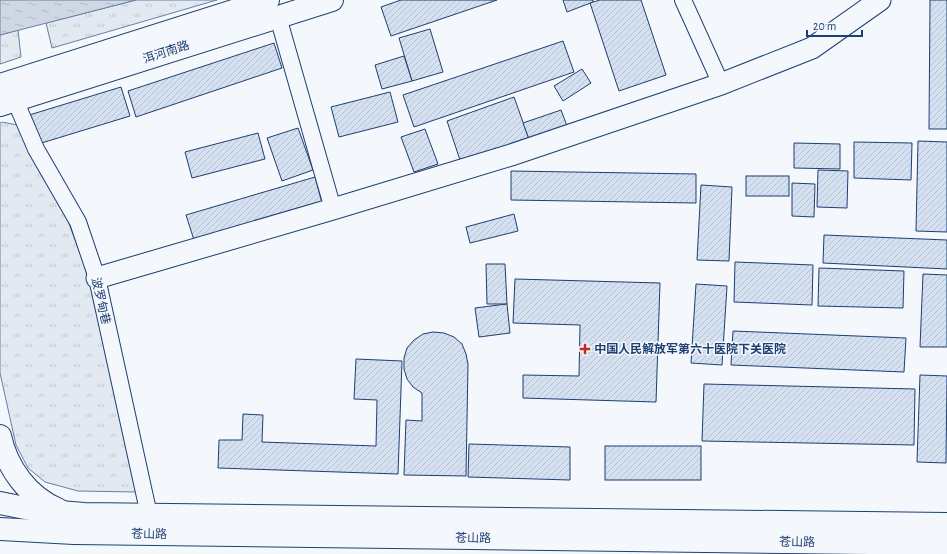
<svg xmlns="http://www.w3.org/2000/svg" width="947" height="554" viewBox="0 0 947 554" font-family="'Alegreya Sans','Noto Sans SC',sans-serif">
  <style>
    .grass { fill: url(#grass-tufts); stroke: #687fa3 }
    .water { fill: url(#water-ripples); stroke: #687fa3 }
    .building { fill: url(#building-hatch); stroke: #1d3f73 }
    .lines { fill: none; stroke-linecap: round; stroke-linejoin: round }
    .minor-casing { stroke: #1d3f73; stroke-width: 18 }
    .tertiary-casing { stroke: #1d3f73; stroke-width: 23 }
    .secondary-casing { stroke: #1d3f73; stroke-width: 24 }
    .primary-casing { stroke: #1d3f73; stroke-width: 24 }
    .minor { stroke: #f4f7fb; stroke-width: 16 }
    .tertiary { stroke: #f4f7fb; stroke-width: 21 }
    .secondary { stroke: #f4f7fb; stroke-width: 22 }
    .primary { stroke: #f4f7fb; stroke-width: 22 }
    .poi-dot { fill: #c62828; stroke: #f4f7fb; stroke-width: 1.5 }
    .labels { text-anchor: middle; stroke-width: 3; stroke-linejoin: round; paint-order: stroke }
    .street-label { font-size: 12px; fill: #1d3f73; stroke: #f4f7fb }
    .poi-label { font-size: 12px; font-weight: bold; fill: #1d3f73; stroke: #f4f7fb; text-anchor: start }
  </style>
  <defs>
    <pattern id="grass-tufts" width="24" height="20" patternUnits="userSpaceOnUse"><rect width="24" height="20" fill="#e3e9f0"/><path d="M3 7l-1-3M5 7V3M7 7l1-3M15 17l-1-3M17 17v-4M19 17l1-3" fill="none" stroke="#c2c9d1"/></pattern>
    <pattern id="water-ripples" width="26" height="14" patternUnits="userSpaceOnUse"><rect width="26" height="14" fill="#cfd7e4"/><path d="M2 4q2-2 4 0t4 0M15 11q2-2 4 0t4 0" fill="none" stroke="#b1bac7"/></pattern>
    <pattern id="building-hatch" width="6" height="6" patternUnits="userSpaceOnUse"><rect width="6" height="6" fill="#d5e0f0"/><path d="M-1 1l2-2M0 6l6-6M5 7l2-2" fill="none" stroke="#b6c1d1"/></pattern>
  </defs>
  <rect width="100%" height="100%" fill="#f4f7fb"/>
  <g class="grass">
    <path d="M136,0H217L52,48L46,23Z"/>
    <path d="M18,30L21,57L0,64V35Z"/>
    <path d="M2,122L17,125L65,213L88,274L136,492L78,491L45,482L28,468L16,445L0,373V123Z"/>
  </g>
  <path class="water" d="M0,0H136L0,35Z"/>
  <g class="building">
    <path d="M401,0H497L391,36L381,7Z"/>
    <path d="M563,0H593V2L567,12Z"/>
    <path d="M600,0H641L666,75L619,91L590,3Z"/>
    <path d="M930,0H947V129H929Z"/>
    <path d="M430,29L443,72L412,81L399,38Z"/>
    <path d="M563,41L574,72L414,127L403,95Z"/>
    <path d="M274,43L282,68L136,117L128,91Z"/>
    <path d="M404,56L412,81L382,89L375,65Z"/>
    <path d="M582,69L591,83L563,101L554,86Z"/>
    <path d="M121,87L130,116L35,145L26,116Z"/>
    <path d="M390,92L398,122L339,137L331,107Z"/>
    <path d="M514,97L529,139L461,163L447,121Z"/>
    <path d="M561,110L567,126L529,139L523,123Z"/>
    <path d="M298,128L313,170L282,181L267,138Z"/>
    <path d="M425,129L438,164L414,172L401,137Z"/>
    <path d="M258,133L265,159L192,178L185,152Z"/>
    <path d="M918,141L947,142V232L916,231Z"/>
    <path d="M854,142L912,143L911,180L854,178Z"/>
    <path d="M794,143L840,144V169L794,168Z"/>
    <path d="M818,170L848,171L847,208L817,207Z"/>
    <path d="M511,171L696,174V203L511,200Z"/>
    <rect x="746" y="176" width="43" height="20"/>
    <path d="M315,177L322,203L194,240L186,215Z"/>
    <path d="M792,183L815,184L814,217L792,216Z"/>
    <path d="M701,185L732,187L729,261L697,260Z"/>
    <path d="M514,214L518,231L470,243L466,227Z"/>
    <path d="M824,235L947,240V269L823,263Z"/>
    <path d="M735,262L813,265L812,305L734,302Z"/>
    <path d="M486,264H505L507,304H487Z"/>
    <path d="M819,268L904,271L903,308L818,306Z"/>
    <path d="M923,274L947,275V347H920Z"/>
    <path d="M515,279L660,283L656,402L523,398V375L579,376L580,325L513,323Z"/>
    <path d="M696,284L727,286L722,365L691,363Z"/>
    <path d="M507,304L510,333L479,337L475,308Z"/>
    <path d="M733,331L906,338L904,372L731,365Z"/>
    <path d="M433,332L444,333L454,337L462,344L466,354L468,364L466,476L404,475L406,420L422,421V393L413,387L407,379L404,369V358L407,348L414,340L423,334Z"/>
    <path d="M356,359L402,361L398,474L218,468L219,440H242L243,414L263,415L262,442L376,446L377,400L354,399Z"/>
    <path d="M920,375L947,376L946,463L917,462Z"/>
    <path d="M704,384L915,389L914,445L702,441Z"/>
    <path d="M469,444L570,447V480L468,477Z"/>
    <rect x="605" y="446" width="96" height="34"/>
  </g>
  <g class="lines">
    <g class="minor-casing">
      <g id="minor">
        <path d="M683,0L721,84"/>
        <path d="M278,17L333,209"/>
        <path d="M15,100L36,149L78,222L97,278L149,515"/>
      </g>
    </g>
    <g class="tertiary-casing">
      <path id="tertiary" d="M97,278L333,209L511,155L721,84L812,48L880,0"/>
    </g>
    <g class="secondary-casing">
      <g id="secondary">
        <path d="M0,436C7,468 28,497 59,510"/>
        <path d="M0,503L35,510L84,514L947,524"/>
        <path d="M0,529L74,533L947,544"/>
      </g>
    </g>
    <g class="primary-casing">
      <g id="primary">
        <path d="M0,85L268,0"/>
        <path d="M0,105L332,0"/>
      </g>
    </g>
    <use href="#minor" class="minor"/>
    <use href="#tertiary" class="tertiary"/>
    <use href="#secondary" class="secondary"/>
    <use href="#primary" class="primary"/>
  </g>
  <path class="poi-dot" d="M583 343h4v4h4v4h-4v4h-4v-4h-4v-4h4z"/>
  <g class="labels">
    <g class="street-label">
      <text transform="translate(166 52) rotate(-18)" y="4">洱河南路</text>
      <text transform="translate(101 301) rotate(77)" y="4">波罗甸巷</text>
      <text transform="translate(149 534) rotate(1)" y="4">苍山路</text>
      <text transform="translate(473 538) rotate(1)" y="4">苍山路</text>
      <text transform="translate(797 542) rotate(1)" y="4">苍山路</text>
    </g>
    <g class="poi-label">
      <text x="594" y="353">中国人民解放军第六十医院下关医院</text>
    </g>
  </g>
  <path d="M807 30v6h55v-6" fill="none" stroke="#1d3f73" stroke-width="2"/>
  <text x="813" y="30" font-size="12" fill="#1d3f73" stroke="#f4f7fb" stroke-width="3" paint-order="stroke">20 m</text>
</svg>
